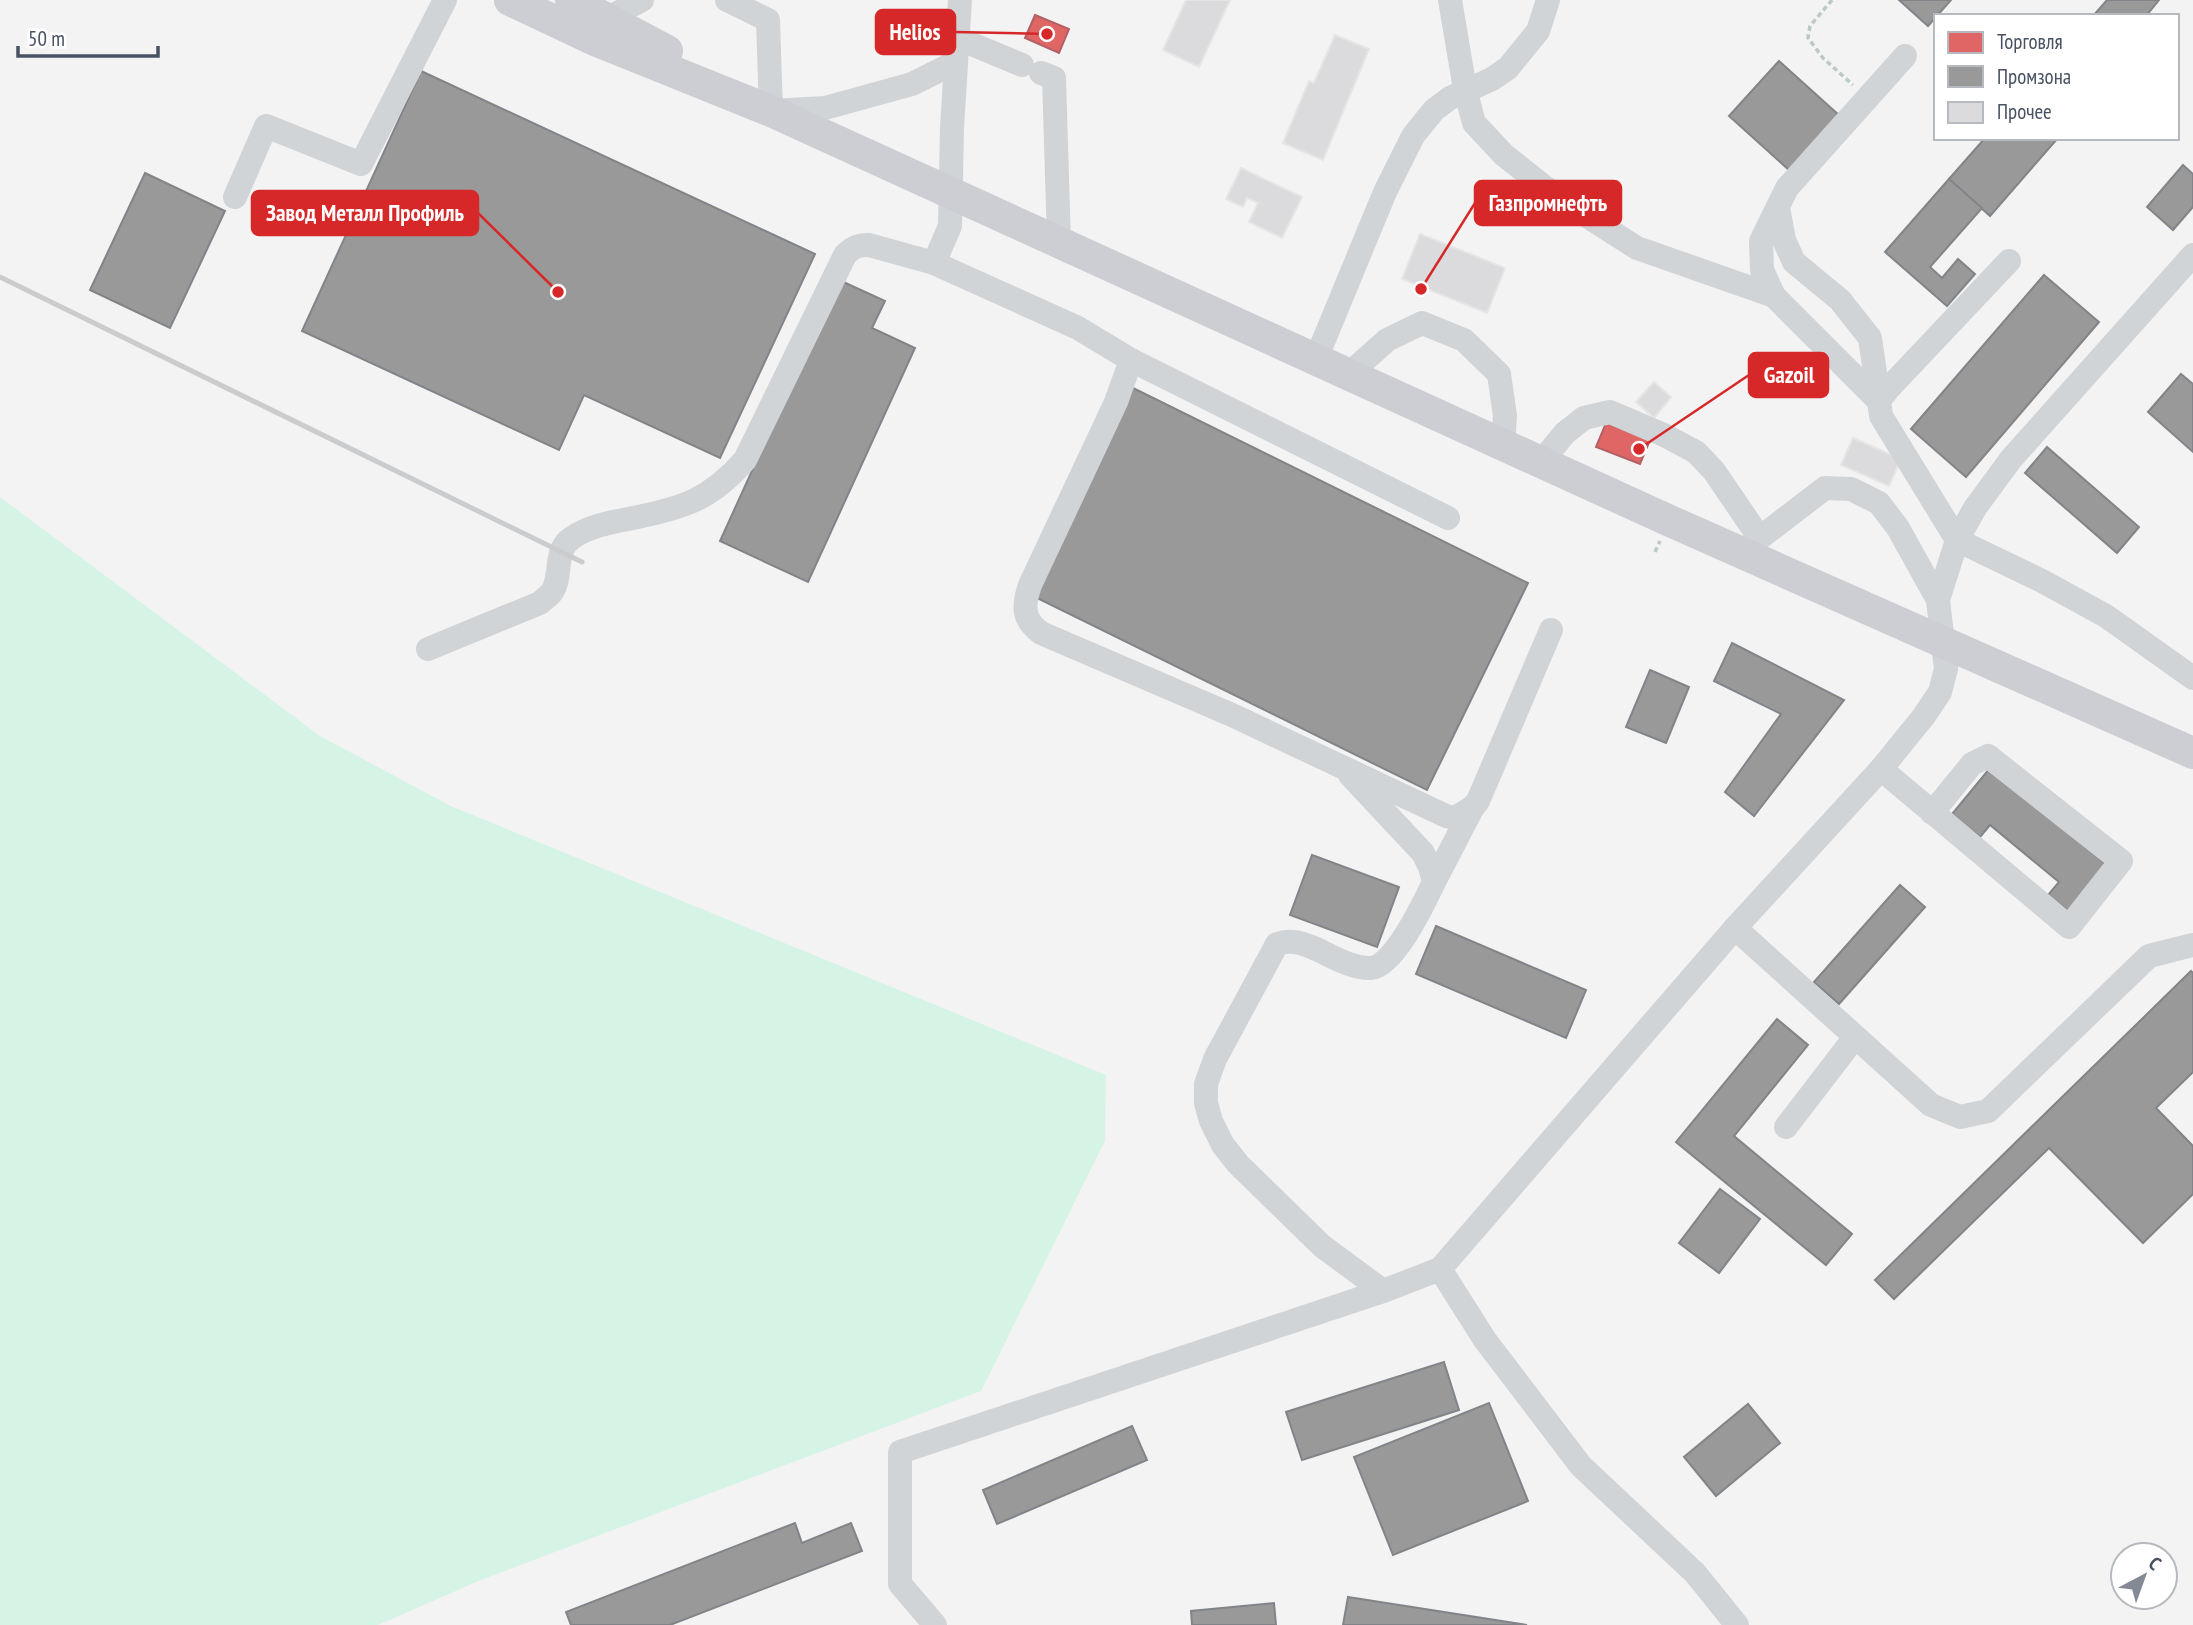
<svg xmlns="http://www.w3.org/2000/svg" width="2193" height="1625" viewBox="0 0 2193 1625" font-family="'PT Sans Narrow',sans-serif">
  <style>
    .green { fill: #d6f4e5 }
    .shops { fill: #e06666; stroke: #b26065; stroke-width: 2 }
    .industry { fill: #999; stroke: #818488; stroke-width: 2 }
    .building { fill: #dbdbdd; stroke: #e5e5e6; stroke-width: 2 }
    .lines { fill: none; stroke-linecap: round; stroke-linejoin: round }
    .path { stroke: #bcc9c7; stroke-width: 3.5; stroke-dasharray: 5 3.5; stroke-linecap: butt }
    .minor { stroke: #d1d4d7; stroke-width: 24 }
    .major { stroke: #ccced4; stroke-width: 32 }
    .rail { stroke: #caccce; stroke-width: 5 }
    .leader { fill: none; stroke: #d62828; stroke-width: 2.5 }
    .callout-dot { fill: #d62828; stroke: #fff; stroke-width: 2.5 }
    .callout { fill: #d62828; stroke: #d62828; stroke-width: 2.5 }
    .callout-label { font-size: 23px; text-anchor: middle; font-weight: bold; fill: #fff }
  </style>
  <rect width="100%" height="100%" fill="#f4f3f3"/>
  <path class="green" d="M0,497L320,736L451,806L1106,1075L1105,1141L981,1391L481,1580L378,1625H0Z"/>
  <g class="shops">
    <path d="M1035,15L1069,29L1059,53L1025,38Z"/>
    <path d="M1606,423L1650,440L1640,464L1596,447Z"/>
  </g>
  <g class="industry">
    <path d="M1899,0H1951L1928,26Z"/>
    <path d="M2107,0H2159L2146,16H2093Z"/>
    <path d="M1779,61L1839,115L1789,170L1729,116Z"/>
    <path d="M421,71L815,254L720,458L584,395L559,450L302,331Z"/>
    <path d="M1985,138H2058L1990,216L1949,179Z"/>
    <path d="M2183,165L2193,174V207L2173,230L2147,207Z"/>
    <path d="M145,173L225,211L170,328L90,290Z"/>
    <path d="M1949,179L1982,208L1930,267L1942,278L1958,259L1975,274L1947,306L1885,252Z"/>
    <path d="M2044,275L2099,322L1966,477L1911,429Z"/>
    <path d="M839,280L885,301L872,328L915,348L808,582L720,541Z"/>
    <path d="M2181,374L2193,384V452L2148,412Z"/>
    <path d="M1133,388L1528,583L1427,790L1031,595Z"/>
    <path d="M2047,447L2139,527L2117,553L2025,473Z"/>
    <path d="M1732,643L1844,700L1754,816L1725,792L1781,714L1714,681Z"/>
    <path d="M1650,670L1689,687L1666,743L1626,727Z"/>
    <path d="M1990,768L2109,867L2071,913L2048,895L2059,882L1990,825L1980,837L1952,814Z"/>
    <path d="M1312,855L1399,887L1377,947L1290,915Z"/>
    <path d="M1900,885L1925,907L1839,1004L1814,982Z"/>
    <path d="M1436,926L1586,990L1566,1038L1416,974Z"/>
    <path d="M2191,971L2193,973V1072L2156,1108L2193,1146V1194L2143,1243L2049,1148L1894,1299L1875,1280Z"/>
    <path d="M1777,1019L1808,1045L1734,1136L1852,1234L1826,1265L1676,1142Z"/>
    <path d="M1720,1189L1760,1219L1719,1273L1679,1243Z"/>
    <path d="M1444,1362L1459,1410L1302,1460L1286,1412Z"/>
    <path d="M1489,1403L1528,1501L1393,1555L1354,1457Z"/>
    <path d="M1748,1404L1780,1443L1716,1496L1684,1457Z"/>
    <path d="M1132,1426L1147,1460L997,1524L983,1490Z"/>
    <path d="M795,1523L802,1543L851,1523L862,1551L670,1625H571L566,1612Z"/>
    <path d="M1348,1597L1527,1625H1343Z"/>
    <path d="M1274,1603L1276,1625H1192L1191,1611Z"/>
  </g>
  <g class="building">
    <path d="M1186,0H1230L1199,67L1163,50Z"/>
    <path d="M1335,35L1369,49L1323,160L1283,143L1309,81L1314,83Z"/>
    <path d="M1241,168L1302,197L1282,238L1249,222L1258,203L1247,198L1243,207L1226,199Z"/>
    <path d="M1420,234L1505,268L1487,313L1402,279Z"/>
    <path d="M1654,382L1671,397L1654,418L1636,402Z"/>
    <path d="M1853,438L1901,459L1889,486L1841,465Z"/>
  </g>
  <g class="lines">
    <g class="path">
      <path d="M1832,0L1810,26L1808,38L1823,58L1853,85"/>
      <path d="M1655,552L1660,541"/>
    </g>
    <g class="minor">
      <path d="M727,0L768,20L771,111L825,108L912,84L956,62"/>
      <path d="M1450,0L1465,89L1474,123L1504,155L1557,197L1637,248L1774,296"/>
      <path d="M608,18L642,0"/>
      <path d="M957,38L1022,65"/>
      <path d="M1041,73L1054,78L1059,242"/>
      <path d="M235,197L266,126L361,164L445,0"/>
      <path d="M1778,207L1784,240L1794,262L1840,300L1870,338L1879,401L1774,296L1762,270L1761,241L1787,188L1905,56"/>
      <path d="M2009,261L1889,388L1879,401L1881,416L1957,540L2042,581L2106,616L2193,678"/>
      <path d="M934,263L1078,328L1131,360L1116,402L1030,585C1023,606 1022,619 1041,633L1232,715L1446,816L1455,818L1473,807L1478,801L1551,630"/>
      <path d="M1316,359L1385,192L1413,136L1434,110L1450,98L1492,79L1508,68L1538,31L1548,0"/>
      <path d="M1131,360L1448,518"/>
      <path d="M1349,374L1387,340L1422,323L1464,340L1499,374L1505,416L1503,445"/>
      <path d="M1541,462L1565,433L1584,418L1610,412L1664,435L1696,452L1714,471L1759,537"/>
      <path d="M1748,547L1825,488L1851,489L1879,503L1898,528L1938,600"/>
      <path d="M428,649L540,603C544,599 549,596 552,592C563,575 553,550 572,538C589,526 612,522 633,518C683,508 710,500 745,460L845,255C853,247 858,245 869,245L934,263L950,226L952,128L960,0"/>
      <path d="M1881,769L2069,927L2121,861L1988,756L1972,764L1932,813"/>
      <path d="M1350,775L1423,853L1430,867L1434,882C1425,901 1394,967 1371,968C1352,969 1330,955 1314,948C1301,943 1291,939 1277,944L1215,1059L1206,1084V1103L1211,1121L1223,1145L1238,1164L1322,1246L1383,1291"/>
      <path d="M1434,882L1473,807"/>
      <path d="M1735,928L1931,1105L1960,1117L1988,1111L2149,956L2193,945"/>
      <path d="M1786,1127L1855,1037"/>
      <path d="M1440,1269L1485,1340L1581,1466L1695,1573L1737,1625"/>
      <path d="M935,1625L900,1584V1452L1383,1291L1440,1269L1735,928L1881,769L1924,716L1940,692L1946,669L1938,600L1957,540L1975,508L2011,459L2193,255"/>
    </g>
    <g class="major">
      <path d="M510,0L597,41L771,111L1670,521L2193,753"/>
      <path d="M571,0L667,51"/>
    </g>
    <path class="rail" d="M0,277L582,562"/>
  </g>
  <path class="leader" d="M1047 34L955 32M1421 289L1475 203M558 292L478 213M1639 449L1749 375"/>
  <g class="callout-dot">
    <circle cx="1047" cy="34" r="7"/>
    <circle cx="1421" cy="289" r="7"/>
    <circle cx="558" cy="292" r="7"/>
    <circle cx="1639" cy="449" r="7"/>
  </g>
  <g class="callout">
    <rect x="876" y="10" width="79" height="44" rx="7"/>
    <rect x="1475" y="181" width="146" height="44" rx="7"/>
    <rect x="252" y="191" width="226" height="44" rx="7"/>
    <rect x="1749" y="353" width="79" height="44" rx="7"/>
  </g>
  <g class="callout-label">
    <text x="915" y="40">Helios</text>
    <text x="1548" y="211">Газпромнефть</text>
    <text x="365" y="221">Завод Металл Профиль</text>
    <text x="1789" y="383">Gazoil</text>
  </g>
  <rect x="1934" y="14" width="245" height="126" fill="#ffffff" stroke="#b6bac0" stroke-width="2"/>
  <rect x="1948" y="32" width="35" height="21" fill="#e06666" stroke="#b6bac0" stroke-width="2"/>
  <text x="1997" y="49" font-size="21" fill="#485262">Торговля</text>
  <rect x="1948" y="66" width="35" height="21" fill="#999999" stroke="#b6bac0" stroke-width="2"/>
  <text x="1997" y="84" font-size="21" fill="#485262">Промзона</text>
  <rect x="1948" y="102" width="35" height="21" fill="#dbdbdd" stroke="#b6bac0" stroke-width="2"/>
  <text x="1997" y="119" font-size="21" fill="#485262">Прочее</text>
  <g transform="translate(2144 1576) rotate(41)"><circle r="33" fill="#ffffff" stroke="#b6bac0" stroke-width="2"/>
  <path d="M0-5L12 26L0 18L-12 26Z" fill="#848a95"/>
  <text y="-10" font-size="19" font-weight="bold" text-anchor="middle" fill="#485262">С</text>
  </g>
  <path d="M18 46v10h140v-10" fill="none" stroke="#485262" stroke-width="3.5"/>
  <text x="28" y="46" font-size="21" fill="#485262" stroke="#ffffff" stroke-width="5" paint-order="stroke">50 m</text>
</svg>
